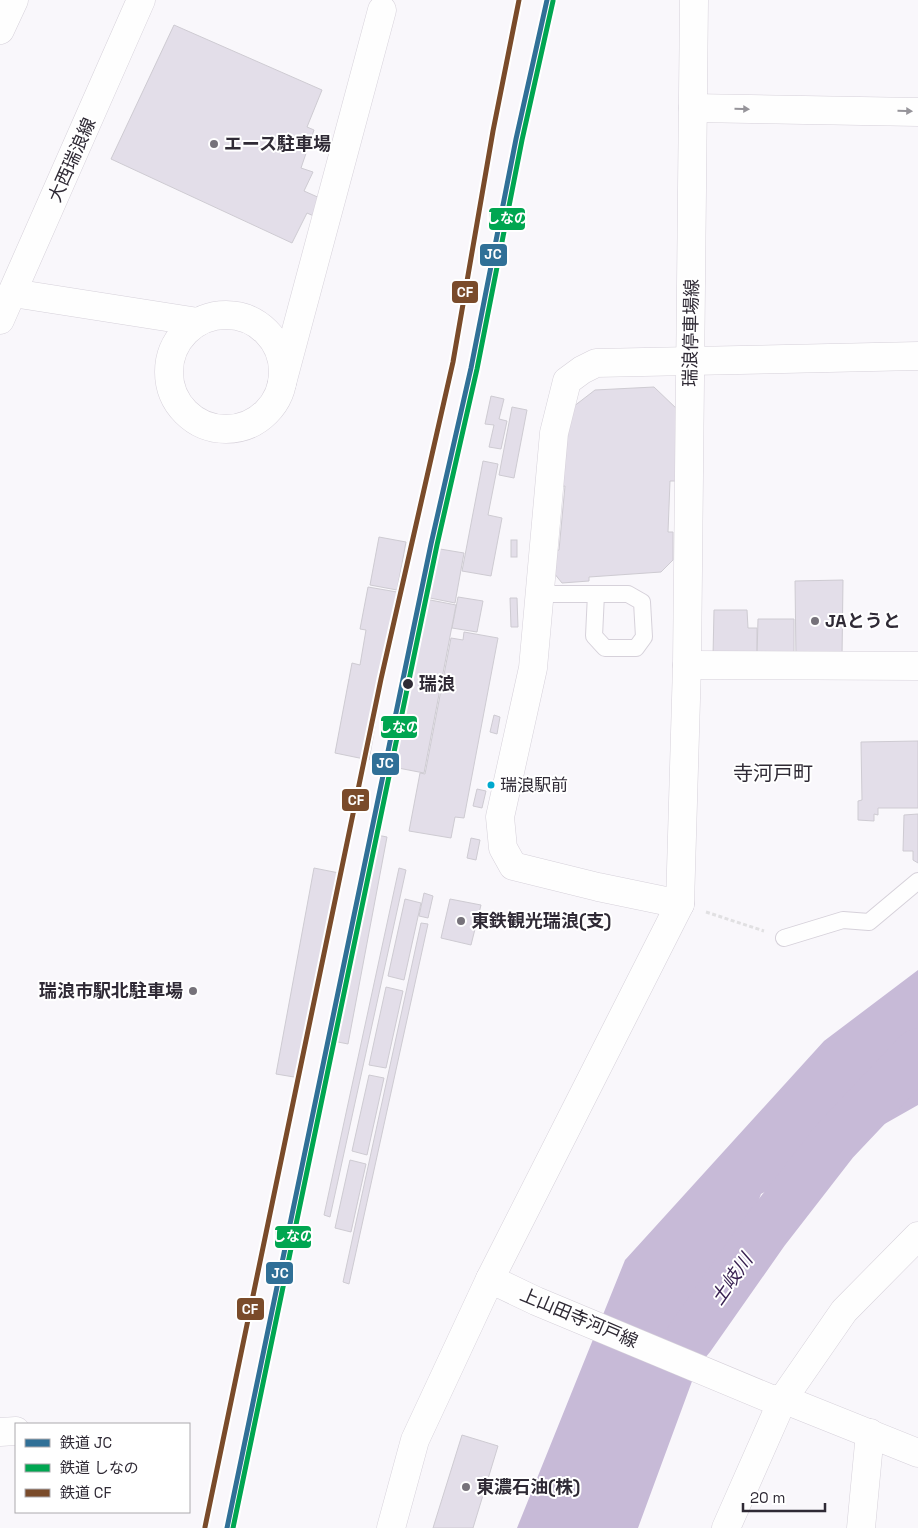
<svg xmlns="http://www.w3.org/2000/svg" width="918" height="1528" viewBox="0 0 918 1528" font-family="'Space Grotesk','Noto Sans JP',sans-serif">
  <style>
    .water { fill: #c7bad7 }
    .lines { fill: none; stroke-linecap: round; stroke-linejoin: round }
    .river { stroke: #c7bad7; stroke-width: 49 }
    .building { fill: #e3dee9; stroke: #cecbd2 }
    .lane-casing { stroke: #d6d1da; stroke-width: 18 }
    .street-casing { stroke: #d6d1da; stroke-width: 29 }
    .secondary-casing { stroke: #d6d1da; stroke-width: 29 }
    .path { stroke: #e1e0e2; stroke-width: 3; stroke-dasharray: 4 2.5; stroke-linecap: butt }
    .lane { stroke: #fefefe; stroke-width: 16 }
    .street { stroke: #fefefe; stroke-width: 28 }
    .secondary { stroke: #fefefe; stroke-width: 28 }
    .rail-1-casing { stroke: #fff; stroke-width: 9 }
    .rail-2-casing { stroke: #fff; stroke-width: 9 }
    .rail-3-casing { stroke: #fff; stroke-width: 9 }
    .rail-1 { stroke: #307097; stroke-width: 5 }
    .rail-2 { stroke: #00a651; stroke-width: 5 }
    .rail-3 { stroke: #7a4b2a; stroke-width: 5 }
    .oneway { fill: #96949a }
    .poi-dot { fill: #76727a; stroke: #fff; stroke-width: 2 }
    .stop-dot { fill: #2f2a35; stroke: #fff; stroke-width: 2 }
    .bus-dot { fill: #00a9ce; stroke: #fff; stroke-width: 2 }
    .labels { text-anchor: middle; stroke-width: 4; stroke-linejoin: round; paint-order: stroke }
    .bus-label { font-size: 17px; fill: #2f2a35; stroke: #fff; text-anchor: start }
    .poi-label { font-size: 18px; font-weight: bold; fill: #2f2a35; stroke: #fff; text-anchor: start }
    .street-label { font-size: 18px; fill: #2f2a35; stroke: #fff }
    .stop-label { font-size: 18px; font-weight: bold; fill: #2f2a35; stroke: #fff; text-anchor: start }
    .water-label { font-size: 19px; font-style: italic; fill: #361e4f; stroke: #fff }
    .quarter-label { font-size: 20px; fill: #2f2a35; stroke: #fff }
    .line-badge { stroke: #fff; stroke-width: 2 }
    .badge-label { font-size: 14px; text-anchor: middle; font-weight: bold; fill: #fff }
  </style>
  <rect width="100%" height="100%" fill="#f9f7fb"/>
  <path class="water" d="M918,970V1105L761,1194L638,1528H517L625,1260L824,1041Z"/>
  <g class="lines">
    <path class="river" d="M690,1338L765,1231L834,1142L918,1053"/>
  </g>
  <g class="building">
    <path d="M174,25L322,90L307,127L314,130L301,168L313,172L304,191L322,199L316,217L307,213L292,243L111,159Z"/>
    <path d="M654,387L678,410L677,481H670L668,532H673V560L661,572L589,577V581L562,583L554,573L556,551L559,550L565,486L559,487L569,410L595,390Z"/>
    <path d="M491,396L504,399L499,419L507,421L501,449L489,447L494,425L485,424Z"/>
    <path d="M512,407L527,410L514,478L499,475Z"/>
    <path d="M483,461L498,464L488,515L502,518L491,576L462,571Z"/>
    <path d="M379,537L406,542L397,590L370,585Z"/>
    <rect x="511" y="540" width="6" height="17"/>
    <path d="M434,548L464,553L455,603L425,597Z"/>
    <path d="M843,580L842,657H796L795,581Z"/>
    <path d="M368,587L397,592L382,669L385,670L369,760L335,753L352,663L360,665L366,630L360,629Z"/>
    <path d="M458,597L483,601L477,632L452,628Z"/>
    <path d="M510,598H517L518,627H511Z"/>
    <path d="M425,599L456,605L424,773L393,767Z"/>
    <path d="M714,610H747L748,628H757V656H713Z"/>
    <path d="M758,619H794V656H757Z"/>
    <path d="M464,632L498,638L464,818L455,817L451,838L409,831L420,773L425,774L451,638L463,640Z"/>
    <path d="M494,715L500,717L497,734L490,732Z"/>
    <path d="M918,741V808H878V815L874,814V821L858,820V801L862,800L861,742Z"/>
    <path d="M477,789L486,791L482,808L473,806Z"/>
    <path d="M918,814V863L913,860V851H903L904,815Z"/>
    <path d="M377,835L387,837L348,1044L338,1042Z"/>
    <path d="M471,838L480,840L476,860L467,858Z"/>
    <path d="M314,868L339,873L300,1078L276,1074Z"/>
    <path d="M399,868L406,870L330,1217L324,1215Z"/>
    <path d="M424,893L433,896L428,918L419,916Z"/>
    <path d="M405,899L421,903L404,980L388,976Z"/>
    <path d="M450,899L481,905L471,945L441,938Z"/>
    <path d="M421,923L428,924L349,1284L343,1282Z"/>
    <path d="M386,987L403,991L386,1068L369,1065Z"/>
    <path d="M369,1075L384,1078L367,1155L352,1151Z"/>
    <path d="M350,1160L366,1164L351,1232L335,1228Z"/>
    <path d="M462,1435L498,1446L473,1528H433Z"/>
  </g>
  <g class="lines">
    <g class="lane-casing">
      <g id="lane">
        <path d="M539,594H628L642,602L644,637L636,648H605L594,636L596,594"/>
        <path d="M784,938L843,920L869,922L918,881"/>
      </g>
    </g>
    <g class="street-casing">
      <g id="street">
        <path d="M0,30L14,0"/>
        <path d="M693,108L918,112"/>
        <circle cx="226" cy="372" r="57"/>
        <path d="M282,383L382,10"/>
        <path d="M687,665L918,666"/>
        <path d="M680,904L598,887L513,866L503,848L500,817L533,668L554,433L567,381L582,370L596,363L691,361"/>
        <path d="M0,1432L16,1431"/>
        <path d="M726,1528L783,1399L844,1311L918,1236"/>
        <path d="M861,1528L870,1433"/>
      </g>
    </g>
    <g class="secondary-casing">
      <g id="secondary">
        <path d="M13,293L198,322"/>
        <path d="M0,320L141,0"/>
        <path d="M691,361L918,356"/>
        <path d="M490,1279L680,904L687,665L694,0"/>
        <path d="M391,1528L415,1440L490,1279L536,1301L771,1399H783L918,1453"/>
      </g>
    </g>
    <path class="path" d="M706,912L764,931"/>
    <use href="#lane" class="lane"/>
    <use href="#street" class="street"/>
    <use href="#secondary" class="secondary"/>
    <g class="rail-1-casing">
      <path id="rail-1" d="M227,1528L431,544L471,368L516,139L547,0"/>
    </g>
    <g class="rail-2-casing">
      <path id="rail-2" d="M233,1528L437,545L477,369L522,140L553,1"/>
    </g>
    <g class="rail-3-casing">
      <path id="rail-3" d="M205,1527L381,679L453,362L493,131L519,0"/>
    </g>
    <use href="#rail-1" class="rail-1"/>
    <use href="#rail-2" class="rail-2"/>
    <use href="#rail-3" class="rail-3"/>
  </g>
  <defs><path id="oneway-solid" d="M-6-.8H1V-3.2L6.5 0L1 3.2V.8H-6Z" transform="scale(1.25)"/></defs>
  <g class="oneway">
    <use href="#oneway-solid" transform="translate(742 109) rotate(1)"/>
    <use href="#oneway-solid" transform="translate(905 111) rotate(1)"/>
  </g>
  <g class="poi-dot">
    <circle cx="214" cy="144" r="5"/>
    <circle cx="815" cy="621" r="5"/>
    <circle cx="461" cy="921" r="5"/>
    <circle cx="193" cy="991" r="5"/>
    <circle cx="466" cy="1487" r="5"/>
  </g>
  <circle class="stop-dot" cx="408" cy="684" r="6"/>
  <circle class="bus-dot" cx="491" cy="785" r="4.5"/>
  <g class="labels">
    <g class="bus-label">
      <text x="500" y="791">瑞浪駅前</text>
    </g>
    <g class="poi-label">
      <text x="224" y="150">エース駐車場</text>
      <text x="825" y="627">JAとうと</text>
      <text x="471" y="927">東鉄観光瑞浪(支)</text>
      <text x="183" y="997" text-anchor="end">瑞浪市駅北駐車場</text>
      <text x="476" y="1493">東濃石油(株)</text>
    </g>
    <g class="street-label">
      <text transform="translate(72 160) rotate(-66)" y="6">大西瑞浪線</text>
      <text transform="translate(691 333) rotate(-89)" y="6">瑞浪停車場線</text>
      <text transform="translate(579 1318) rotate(23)" y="6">上山田寺河戸線</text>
    </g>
    <g class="stop-label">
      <text x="419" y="690">瑞浪</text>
    </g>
    <g class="water-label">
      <text transform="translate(731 1279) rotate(-55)" y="7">土岐川</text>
    </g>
    <g class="quarter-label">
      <text x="773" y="780">寺河戸町</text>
    </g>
  </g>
  <g class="line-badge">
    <rect x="488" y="207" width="38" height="24" rx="5" fill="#00a651"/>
    <rect x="479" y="243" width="29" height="24" rx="5" fill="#307097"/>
    <rect x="451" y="280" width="28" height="24" rx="5" fill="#7a4b2a"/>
    <rect x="380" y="715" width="38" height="24" rx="5" fill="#00a651"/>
    <rect x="371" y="752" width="29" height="24" rx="5" fill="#307097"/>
    <rect x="341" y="788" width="29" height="24" rx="5" fill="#7a4b2a"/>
    <rect x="274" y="1225" width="38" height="24" rx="5" fill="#00a651"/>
    <rect x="265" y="1261" width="29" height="24" rx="5" fill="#307097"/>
    <rect x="236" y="1297" width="29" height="24" rx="5" fill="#7a4b2a"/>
  </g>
  <g class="badge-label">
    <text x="507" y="223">しなの</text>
    <text x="493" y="259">JC</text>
    <text x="465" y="297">CF</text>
    <text x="399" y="732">しなの</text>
    <text x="385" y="768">JC</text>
    <text x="356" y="805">CF</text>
    <text x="293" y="1241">しなの</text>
    <text x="280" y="1278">JC</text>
    <text x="250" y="1314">CF</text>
  </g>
  <rect x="15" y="1423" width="175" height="90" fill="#ffffff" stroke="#acaaae"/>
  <rect x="25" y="1439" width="25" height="8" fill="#307097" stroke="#acaaae"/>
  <text x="60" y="1448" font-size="15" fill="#2f2a35">鉄道 JC</text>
  <rect x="25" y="1464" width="25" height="8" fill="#00a651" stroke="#acaaae"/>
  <text x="60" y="1473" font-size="15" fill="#2f2a35">鉄道 しなの</text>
  <rect x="25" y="1489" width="25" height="8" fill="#7a4b2a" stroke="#acaaae"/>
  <text x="60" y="1498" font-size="15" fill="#2f2a35">鉄道 CF</text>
  <path d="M743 1503v8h82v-8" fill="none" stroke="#2f2a35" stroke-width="2.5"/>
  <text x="750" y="1503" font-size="15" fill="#2f2a35" stroke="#ffffff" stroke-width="4" paint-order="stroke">20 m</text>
</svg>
